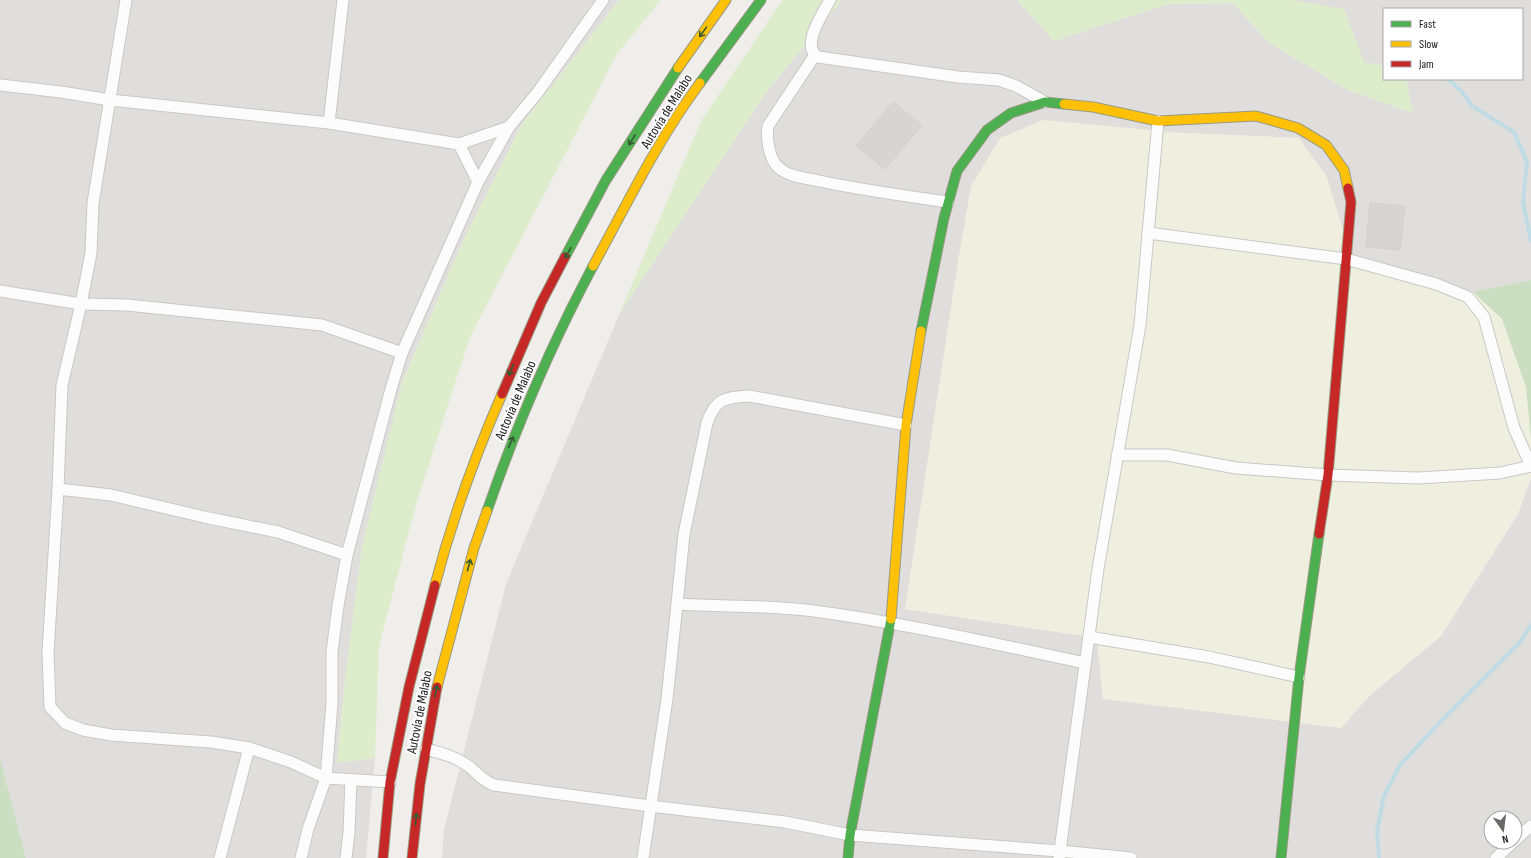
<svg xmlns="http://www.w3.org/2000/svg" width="1531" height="858" viewBox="0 0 1531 858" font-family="'Sofia Sans Condensed',sans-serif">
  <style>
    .residential { fill: #dfdedc; fill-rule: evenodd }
    .farmland { fill: #efefdf }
    .grass { fill: #ddeccb }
    .forest { fill: #cbdec1 }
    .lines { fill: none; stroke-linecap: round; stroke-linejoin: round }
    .stream { stroke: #bfdbe3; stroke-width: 4 }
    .building { fill: #d7d4d2; stroke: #d3d0cc }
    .street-casing { stroke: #c9c8c7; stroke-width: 13 }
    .fast-casing { stroke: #999a82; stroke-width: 11 }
    .slow-casing { stroke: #999a82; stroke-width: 11 }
    .jam-casing { stroke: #999a82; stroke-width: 11 }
    .street { stroke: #fdfcfc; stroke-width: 11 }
    .fast { stroke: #4caf50; stroke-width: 9 }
    .slow { stroke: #ffc107; stroke-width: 9 }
    .jam { stroke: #c62828; stroke-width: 9 }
    .oneway { stroke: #335a34 }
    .labels { text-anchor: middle; stroke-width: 4; stroke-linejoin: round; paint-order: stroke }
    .street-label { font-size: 14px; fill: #222; stroke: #fff }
  </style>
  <rect width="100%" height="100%" fill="#f0eeeb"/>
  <g class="residential">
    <path d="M0,0H619L522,124L462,243L402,383L345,680L337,763L375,758L366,858H26L0,758Z"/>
    <path d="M842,0H1017L1054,41L1168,4L1233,3L1268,42L1348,90L1413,113L1406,79H1522V9H1384V66L1364,62L1344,10L1291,0H1531V280L1473,292L1351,266L1299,138L1184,133L905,609L1097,638L1103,698L1341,728L1369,696L1441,636L1518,514L1531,478V858H442L444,830L506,584L619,315L764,95ZM1491,818H1515V842H1491Z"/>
  </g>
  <path class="farmland" d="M1043,120L1184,133L1299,138L1327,177L1352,260L1473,292L1502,319L1526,387L1531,411V478L1518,513L1441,636L1369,696L1341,728L1103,699L1097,638L905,609L958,261L971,186L1000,138Z"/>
  <g class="grass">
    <path d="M619,0H661L617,54L470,337L417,501L379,646L375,758L337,763L345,680L362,545L402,383L462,243L522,124Z"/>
    <path d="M782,0H842L764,95L619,315L701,121Z"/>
    <path d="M1017,0H1291L1344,9L1364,62L1384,66V79H1406L1413,113L1348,90L1268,42L1233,3L1168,4L1054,41Z"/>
  </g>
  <g class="forest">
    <path d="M1531,280V440L1526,387L1502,319L1473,292Z"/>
    <path d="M0,758L26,858H0Z"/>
  </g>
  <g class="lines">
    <g class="stream">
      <path d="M1448,79L1462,92L1472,106L1514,132L1527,162L1523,202L1531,241"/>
      <path d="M1379,858L1377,831L1384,796L1400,765L1440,722L1521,641L1531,625"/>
    </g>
  </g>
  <g class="building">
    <path d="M893,102L922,125L885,169L856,146Z"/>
    <path d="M1370,203L1405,206L1400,250L1366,247Z"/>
  </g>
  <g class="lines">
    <g class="street-casing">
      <g id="street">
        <path d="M126,0L93,203L91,253L81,304L62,385L58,489L48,653L50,707L65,723L83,730L111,735L211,742L249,748L291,762L326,778L390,782"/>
        <path d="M830,0C823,13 800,46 818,57L958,77L999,80L1016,86L1045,102"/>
        <path d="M815,55L768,126C766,137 769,160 779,168C790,177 806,178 819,181C862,190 905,196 948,202"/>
        <path d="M0,85L61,92L110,100L329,123L459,144L509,127"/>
        <path d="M329,123L343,0"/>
        <path d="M459,144L478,182"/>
        <path d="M1148,233L1346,259L1436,284L1468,297L1484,317L1514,428L1531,466"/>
        <path d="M0,291L81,304L127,305L322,325L402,353"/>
        <path d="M906,425L749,396C725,397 715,399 707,423L684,534L677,604C723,607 769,605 814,611C905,623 995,644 1085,663"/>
        <path d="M1117,455H1167L1236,468L1328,475L1418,478L1500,473L1531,466"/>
        <path d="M58,489L111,495L204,517L278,532L347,555"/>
        <path d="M1089,637L1209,657L1299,677"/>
        <path d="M426,749C440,753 454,756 467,765C477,772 481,780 494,785L650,806L785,822L850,835L1060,851L1131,858"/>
        <path d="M1515,840L1531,826"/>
        <path d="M220,858L249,748"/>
        <path d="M301,858L308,829L326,778L332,703V652L338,606L347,555L391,389L402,353L478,182L509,127L538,92L603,0"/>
        <path d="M346,858L349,832L351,780"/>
        <path d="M643,858L667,699L677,604"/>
        <path d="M1059,858L1098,569L1140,325L1158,121"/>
        <path d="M1496,858L1513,842"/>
      </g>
    </g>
    <g class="fast-casing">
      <g id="fast">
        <path d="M700,83L761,0"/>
        <path d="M565,257L606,180L678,68"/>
        <path d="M921,331L944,218L957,171L987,130L1011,113L1045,102L1064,104"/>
        <path d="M487,511C516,427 551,345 593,266"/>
        <path d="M848,858L850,835L891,619"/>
        <path d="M1281,858L1299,677L1319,534"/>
      </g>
    </g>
    <g class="slow-casing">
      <g id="slow">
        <path d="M678,68L726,0"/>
        <path d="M1064,104L1093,107L1158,121L1256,116L1298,128L1326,145L1344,170L1348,188"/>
        <path d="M593,266C627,204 658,139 700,83"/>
        <path d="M435,585C452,520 475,456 502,394"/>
        <path d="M891,619L906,425L921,331"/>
        <path d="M437,687L474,548L487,511"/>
      </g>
    </g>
    <g class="jam-casing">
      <g id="jam">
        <path d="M502,394L541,303L565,257"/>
        <path d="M1319,534L1328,475L1351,202L1348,188"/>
        <path d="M383,858L390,782L409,687L435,585"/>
        <path d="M412,858L420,784L437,687"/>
      </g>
    </g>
    <use href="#street" class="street"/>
    <use href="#fast" class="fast"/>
    <use href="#slow" class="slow"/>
    <use href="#jam" class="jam"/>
  </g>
  <defs><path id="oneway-shaft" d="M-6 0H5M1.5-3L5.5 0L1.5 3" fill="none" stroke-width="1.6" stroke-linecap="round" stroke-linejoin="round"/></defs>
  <g class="oneway">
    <use href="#oneway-shaft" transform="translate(703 32) rotate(126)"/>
    <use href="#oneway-shaft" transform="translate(632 140) rotate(122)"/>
    <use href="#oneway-shaft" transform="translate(568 253) rotate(118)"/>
    <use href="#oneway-shaft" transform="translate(511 370) rotate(114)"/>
    <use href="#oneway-shaft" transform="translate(511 442) rotate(-67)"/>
    <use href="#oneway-shaft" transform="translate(469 565) rotate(-75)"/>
    <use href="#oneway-shaft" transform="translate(436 691) rotate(-80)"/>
    <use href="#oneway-shaft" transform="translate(416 819) rotate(-84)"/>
  </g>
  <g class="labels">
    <g class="street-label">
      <text transform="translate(666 111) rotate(-58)" y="5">Autovía de Malabo</text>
      <text transform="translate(515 400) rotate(-67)" y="5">Autovía de Malabo</text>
      <text transform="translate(419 712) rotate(-79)" y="5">Autovía de Malabo</text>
    </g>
  </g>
  <rect x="1383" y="8" width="140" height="72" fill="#ffffff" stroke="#a7a7a7"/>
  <rect x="1391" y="21" width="20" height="6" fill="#4caf50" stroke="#a7a7a7"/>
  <text x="1419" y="28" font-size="12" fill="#222222">Fast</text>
  <rect x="1391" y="41" width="20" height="6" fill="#ffc107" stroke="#a7a7a7"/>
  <text x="1419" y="48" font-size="12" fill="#222222">Slow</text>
  <rect x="1391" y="61" width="20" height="6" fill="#c62828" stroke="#a7a7a7"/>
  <text x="1419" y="68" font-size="12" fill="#222222">Jam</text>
  <g transform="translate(1503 830) rotate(166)"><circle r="19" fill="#ffffff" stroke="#a7a7a7"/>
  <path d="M0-3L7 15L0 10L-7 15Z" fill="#6a6968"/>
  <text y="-6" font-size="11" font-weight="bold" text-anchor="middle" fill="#222222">N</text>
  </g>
</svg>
